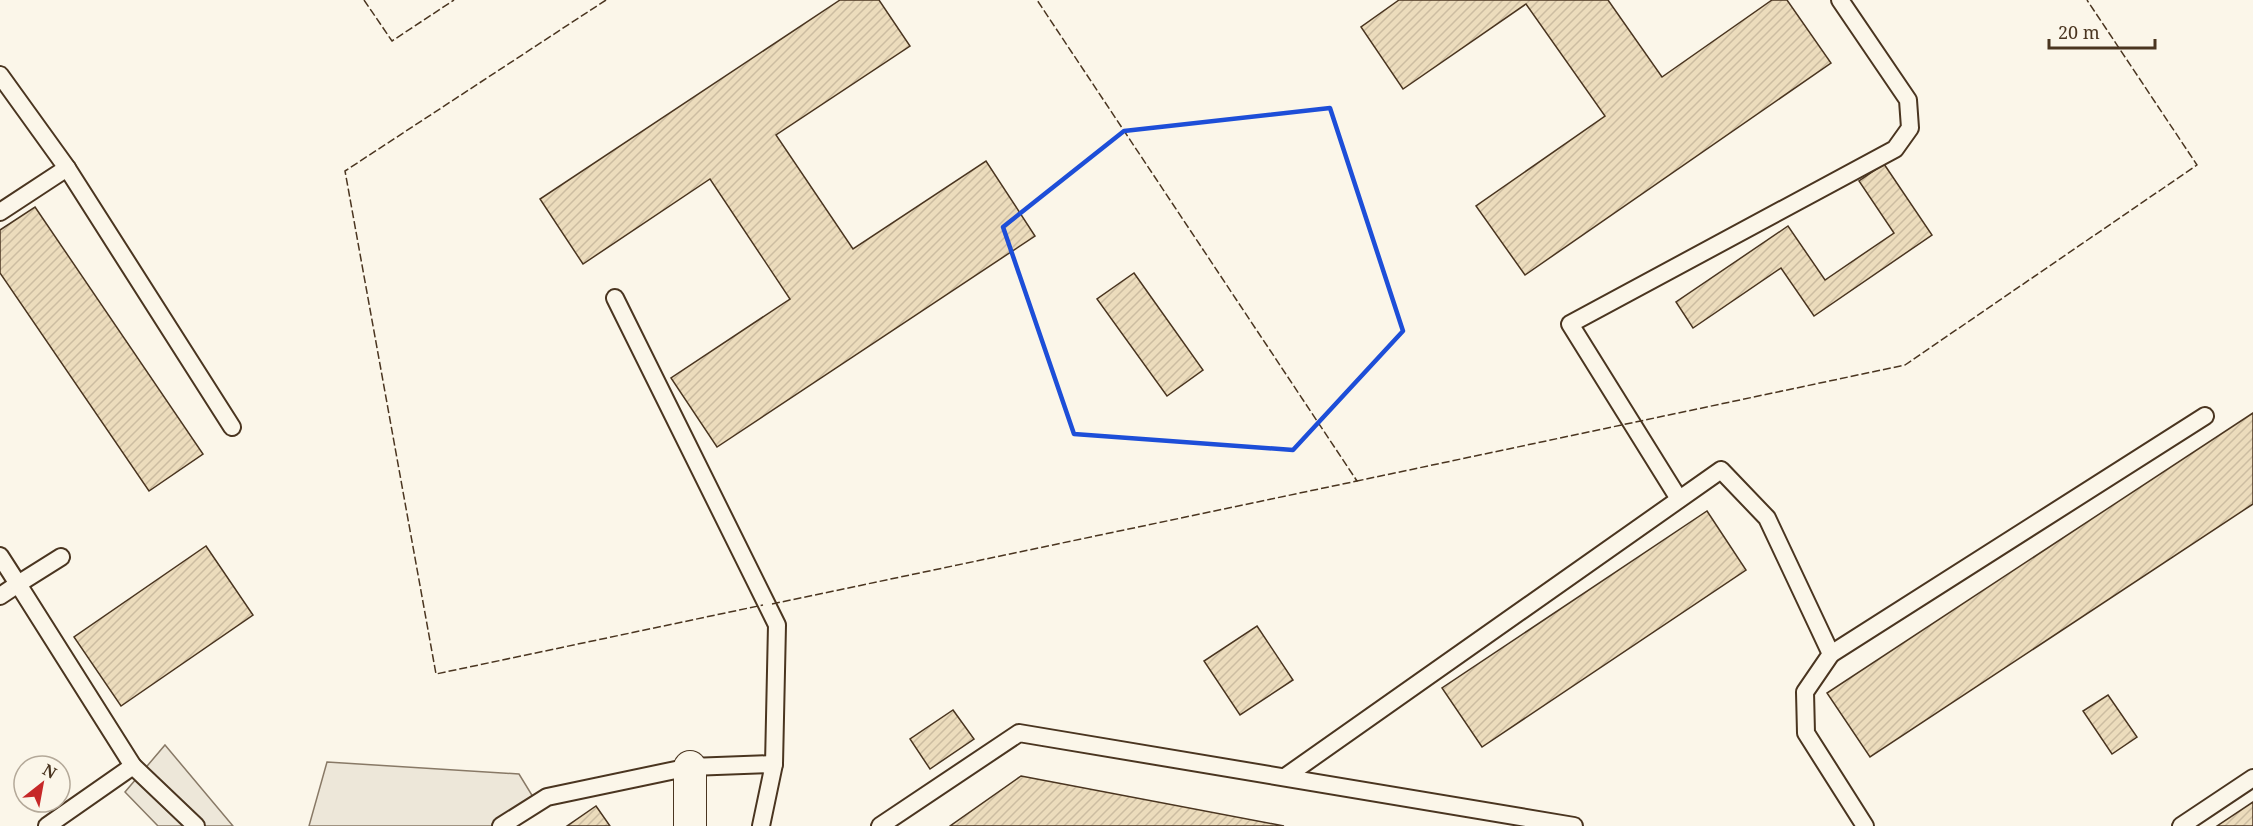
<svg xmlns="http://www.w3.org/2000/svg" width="2253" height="826" viewBox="0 0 2253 826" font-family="'Noto Serif',serif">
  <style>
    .parking { fill: #ede7d9; stroke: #887966; stroke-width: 1.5 }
    .building { fill: url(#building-hatch); stroke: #4a3520; stroke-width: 1.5 }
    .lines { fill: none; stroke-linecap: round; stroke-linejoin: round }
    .service-casing { stroke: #4a3520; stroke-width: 20 }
    .minor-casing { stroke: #4a3520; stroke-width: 34 }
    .service { stroke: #fbf6e9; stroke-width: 16 }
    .minor { stroke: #fbf6e9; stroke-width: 32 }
    .fence { stroke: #4a3520; stroke-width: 1.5; stroke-dasharray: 8 3; stroke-linecap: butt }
    .marked { fill: none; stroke: #1d4ed8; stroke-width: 4.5; stroke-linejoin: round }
  </style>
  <defs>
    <pattern id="building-hatch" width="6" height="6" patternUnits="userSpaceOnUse" patternTransform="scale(1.5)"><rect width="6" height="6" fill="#ecdcbc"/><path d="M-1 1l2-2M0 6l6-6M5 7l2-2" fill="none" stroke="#ccbda1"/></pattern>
  </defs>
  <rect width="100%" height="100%" fill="#fbf6e9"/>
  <g class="parking">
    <path d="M165,745L233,826H158L125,792Z"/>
    <path d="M327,762L519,774L538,805L507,826H309Z"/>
  </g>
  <g class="building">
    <path d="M840,0H879L910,46L776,135L853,249L986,161L1035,236L717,447L671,378L790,299L710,179L583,264L540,199Z"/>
    <path d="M1399,0H1608L1662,77L1772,0H1787L1831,63L1525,275L1476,206L1605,116L1526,4L1403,89L1361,27Z"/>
    <path d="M1884,164L1932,235L1814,316L1781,268L1693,328L1676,302L1788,226L1825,280L1894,233L1859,181Z"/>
    <path d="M35,207L203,454L149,491L0,273V230Z"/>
    <path d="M1134,273L1203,370L1167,396L1097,299Z"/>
    <path d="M2253,413V504L1870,757L1827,693Z"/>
    <path d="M1707,511L1746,570L1482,747L1442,688Z"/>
    <path d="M206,546L253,615L121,706L74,637Z"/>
    <path d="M1257,626L1293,680L1240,715L1204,661Z"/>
    <path d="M2108,695L2137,737L2112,754L2083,711Z"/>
    <path d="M953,710L974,739L930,769L910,739Z"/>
    <path d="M1021,776L1284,826H950Z"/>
    <path d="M2253,802V826H2217Z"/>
    <path d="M596,806L610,826H567Z"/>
  </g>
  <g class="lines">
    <g class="service-casing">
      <g id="service">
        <path d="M0,75L67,168L232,427"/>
        <path d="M0,212L67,168"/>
        <path d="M615,298L777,625L774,764L761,826"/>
        <path d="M1679,499L1570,324L1895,149L1910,128L1908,100L1840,0"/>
        <path d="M0,556L18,584L0,596"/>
        <path d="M61,557L18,584L133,766"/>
        <path d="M1831,654L2205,416"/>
        <path d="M1285,777L1721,470L1767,518L1831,654L1805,692L1806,733L1865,826"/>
        <path d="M47,826L133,766L196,826"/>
        <path d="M501,826L547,797L690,767L774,764"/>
        <path d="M880,826L1019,733L1574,826"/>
        <path d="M2181,826L2253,778"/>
      </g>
    </g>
    <g class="minor-casing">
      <path id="minor" d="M690,767V826"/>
    </g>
    <use href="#service" class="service"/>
    <use href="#minor" class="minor"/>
    <g class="fence">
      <path d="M364,0L392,41L454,0"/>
      <path d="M606,0L345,171L436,674L763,605"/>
      <path d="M1356,480L1357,481L1905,365L2197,165L2087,0"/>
      <path d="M772,604L1357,481L1037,0"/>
    </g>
  </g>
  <path class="marked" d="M1330,108L1403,331L1293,450L1074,434L1003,227L1124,131Z"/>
  <g transform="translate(42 784) rotate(31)"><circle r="28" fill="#fbf6e9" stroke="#b4a999" stroke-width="1.5"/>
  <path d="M0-4.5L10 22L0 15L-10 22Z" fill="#c62828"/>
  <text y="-9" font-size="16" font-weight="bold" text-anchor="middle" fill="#4a3520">N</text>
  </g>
  <path d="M2049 39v9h106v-9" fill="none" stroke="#4a3520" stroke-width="3"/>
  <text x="2058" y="39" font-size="18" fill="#4a3520" stroke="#fbf6e9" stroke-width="4.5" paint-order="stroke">20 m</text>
</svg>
